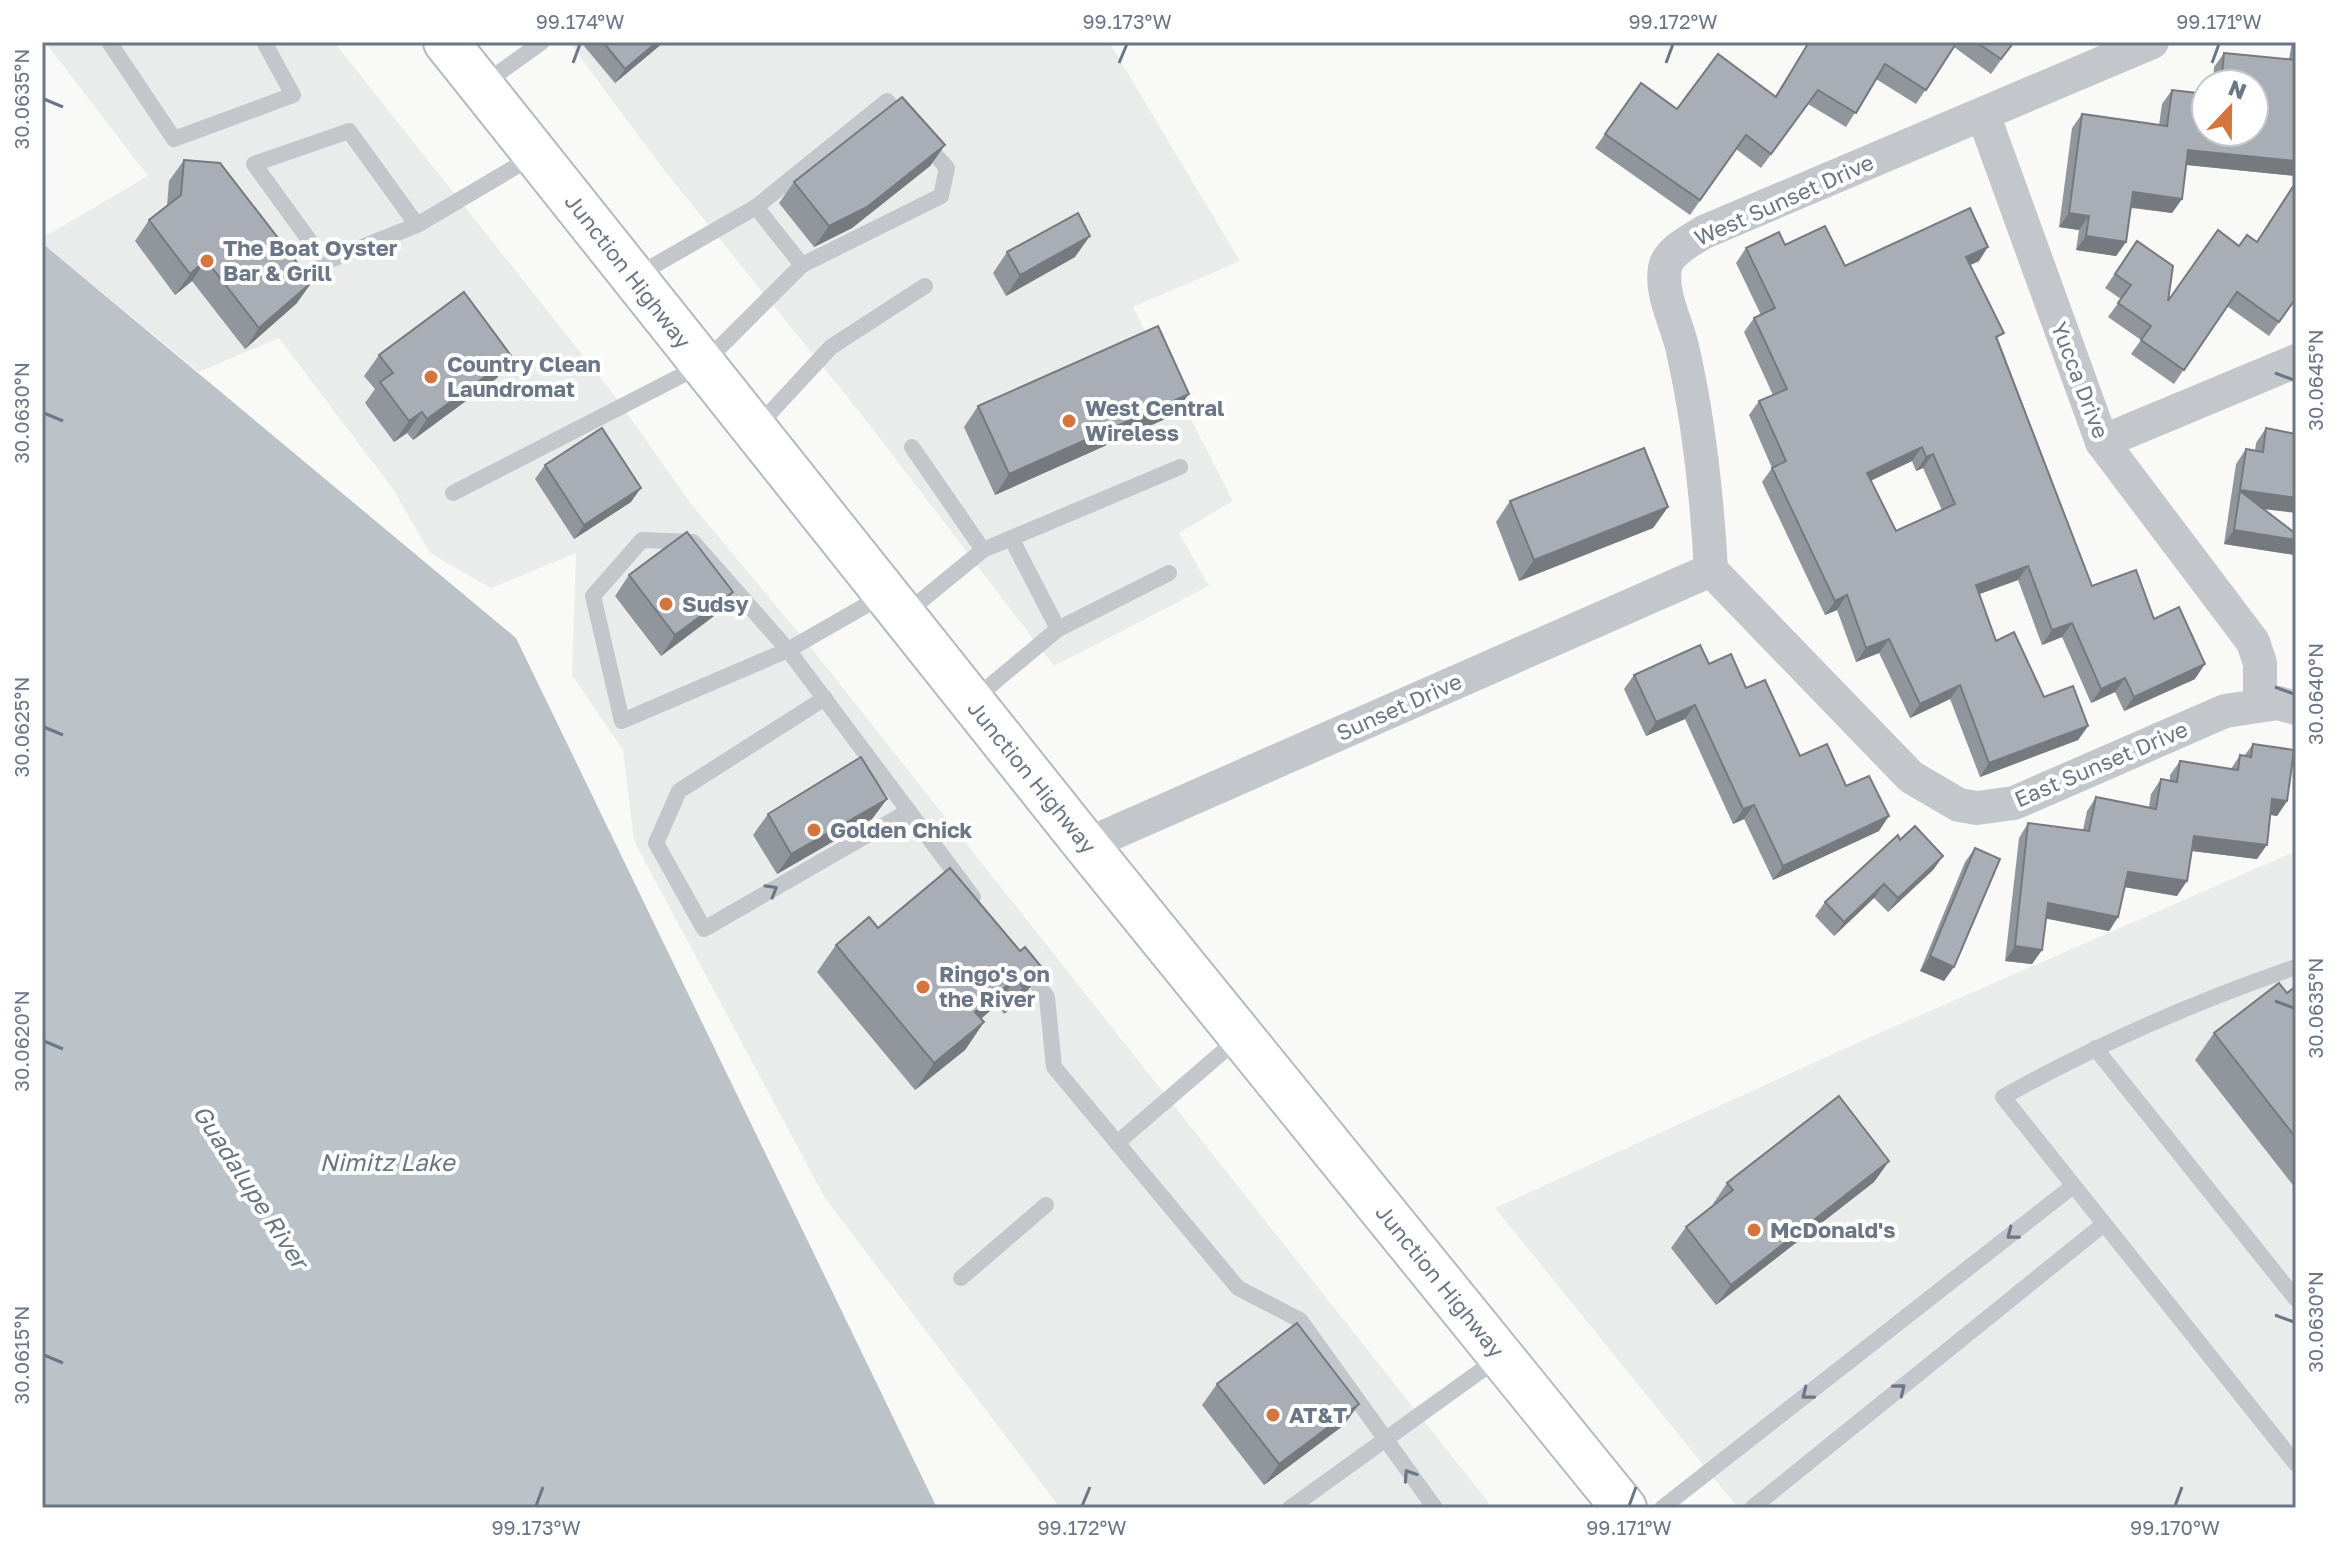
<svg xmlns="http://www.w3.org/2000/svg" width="2338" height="1550" viewBox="0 0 2338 1550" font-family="'Golos Text',sans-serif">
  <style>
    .built { fill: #eaebeb }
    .water { fill: #bbc3c9 }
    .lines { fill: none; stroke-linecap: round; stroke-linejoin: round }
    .secondary-casing { stroke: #b6b9bf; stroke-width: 48 }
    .service { stroke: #c3c6ca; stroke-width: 16 }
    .minor { stroke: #c3c6ca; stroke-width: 34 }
    .secondary { stroke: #fff; stroke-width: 44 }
    .wall { fill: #91969d; fill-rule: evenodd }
    .shaded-wall { fill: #767a7f }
    .building { fill: #a9aeb6; stroke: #767a7f; stroke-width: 2; fill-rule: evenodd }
    .oneway { stroke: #6b7686 }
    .ticks { fill: none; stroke: #6b7686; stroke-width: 3 }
    .poi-dot { fill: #d4753d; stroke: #fff; stroke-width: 3 }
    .labels { text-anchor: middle; stroke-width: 8; stroke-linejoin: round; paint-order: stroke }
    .street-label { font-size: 22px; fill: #6b7686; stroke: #fff }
    .poi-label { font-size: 22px; font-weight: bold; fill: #6b7686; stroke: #fff; text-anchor: start }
    .water-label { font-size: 24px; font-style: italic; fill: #677680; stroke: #fff }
    .neatline { fill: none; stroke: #6b7686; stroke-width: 3 }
    .ticks-label { font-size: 20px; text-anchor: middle; fill: #6b7686 }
  </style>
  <rect width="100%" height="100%" fill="#f9f9f7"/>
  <g class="built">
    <path d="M45,42H334L615,396L691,504L812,649L1493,1508H1060L825,1198L634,841L623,750L572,675L576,553L491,588L430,553L393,489L279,338L199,372L42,243V238L148,176Z"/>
    <path d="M569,42H1109L1240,261L1133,307L1233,501L1179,533L1209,586L1054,666L869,424L664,170Z"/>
    <path d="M2296,851V1508H1738L1495,1208L1866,1039Z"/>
  </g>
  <path class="water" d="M42,243L516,638L937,1508H42Z"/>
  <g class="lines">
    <g class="secondary-casing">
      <path id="secondary" d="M446,42L1086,845L1624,1508"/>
    </g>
    <g class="service">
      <path d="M109,42L174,139L293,95L264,42"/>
      <path d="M482,85L542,42"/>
      <path d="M756,207L802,265"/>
      <path d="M417,225L349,131L254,164L325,262L417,225L534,156"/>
      <path d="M634,277L756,207L887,101L905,121"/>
      <path d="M756,428L831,347L925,286"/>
      <path d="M912,447L983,550"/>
      <path d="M453,493L702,365L802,265L941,196L947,168L923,141"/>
      <path d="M1011,538L1058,629L1169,573"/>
      <path d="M884,595L788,650L622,721L593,596L642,540L693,542L788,650L973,897"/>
      <path d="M906,613L983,550L1180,467"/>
      <path d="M825,698L679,791L656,843L704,929L909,811"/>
      <path d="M973,700L1058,629"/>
      <path d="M1022,964L1047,997L1054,1067L1238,1288L1300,1320L1435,1508"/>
      <path d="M2296,967C2194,1002 2096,1045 2003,1097L2296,1464"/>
      <path d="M2095,1048L2296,1299"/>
      <path d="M1117,1143L1240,1037"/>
      <path d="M961,1278L1046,1205"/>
      <path d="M1290,1508L1500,1357"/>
      <path d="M1662,1508L2073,1186"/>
      <path d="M1752,1508L2104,1224"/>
    </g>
    <g class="minor">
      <path d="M1983,114L2102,442L2253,642L2260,663V704"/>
      <path d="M2102,442L2296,361"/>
      <path d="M1711,570C1707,497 1699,422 1683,351C1678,325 1660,295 1665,268C1668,251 1690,241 1704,232L2152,42"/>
      <path d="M1711,570L1911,777L1959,805L1977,808L2014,803L2225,711L2278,703L2296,708"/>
      <path d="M1086,845L1711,570"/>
    </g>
    <use href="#secondary" class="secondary"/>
  </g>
  <g class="wall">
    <path d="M587,42H664L615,83L584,46Z"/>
    <path d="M1809,42H2014L1991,74L1954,47L1916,104L1876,79L1846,127L1808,104L1761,168L1736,149L1690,215L1595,148L1641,83L1677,109L1775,96Z"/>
    <path d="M2292,42H2296V176L2186,165L2182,199L2172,213L2131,208L2126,242L2116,256L2076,250L2079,230L2059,227L2072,128L2082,114L2159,125L2162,104L2172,90L2206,132L2254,84H2213L2214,67L2224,53L2289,59Z"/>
    <path d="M945,145L930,166L852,228L814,247L779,203L794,182Z"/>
    <path d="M184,160L297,303L245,349L192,281L175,295L135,241L149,220L167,206L169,181Z"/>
    <path d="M2296,181V298L2269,336L2227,306L2174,384L2131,354L2141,340L2108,317L2121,299L2105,288L2137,241L2168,301L2239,246L2257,242Z"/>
    <path d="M1785,245L1845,266L1979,261L1970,265L2092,586L2154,619L2195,679L2124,711L2115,692L2091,703L2062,637L2042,645L2018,580L1979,594L1996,641L2044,697L2088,726L2078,740L1980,777L1950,699L1910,718L1879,653L1856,662L1837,610L1825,615L1762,482L1772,468L1749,415L1759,401L1773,395L1744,332L1754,318L1761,315L1736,263L1746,248ZM1912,461L1916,471L1923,468L1942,510L1896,531L1871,480Z"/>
    <path d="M1007,252L1075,257L1006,296L993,273Z"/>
    <path d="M379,355L497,378L413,440L407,433L394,442L365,403L375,389L364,376Z"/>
    <path d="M978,406L1174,415L995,495L964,427Z"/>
    <path d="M2266,428L2263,509L2295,555L2224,544L2236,464L2246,449L2255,451L2256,443Z"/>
    <path d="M545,465L631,502L574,539L535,479Z"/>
    <path d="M1510,501L1668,507L1653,528L1519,581L1496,522Z"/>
    <path d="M629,575L718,613L661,656L615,596Z"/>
    <path d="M1709,664L1746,688L1800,756L1846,786L1879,831L1773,880L1744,819L1733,824L1685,719L1646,736L1624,689L1634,675Z"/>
    <path d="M2253,744L2287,801L2277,816L2270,815L2257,859L2192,851L2177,896L2125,887L2118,917L2109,931L2046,918L2042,950L2032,964L2005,961L2019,838L2028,823L2083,830L2087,811L2096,797L2149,807L2151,794L2161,779L2170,781V775L2180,761L2231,769L2240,755L2244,756Z"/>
    <path d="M887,799L872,819L777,874L753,835L768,814Z"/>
    <path d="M1900,840L1943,856L1933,870L1888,912L1874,898L1834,936L1815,916L1825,902Z"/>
    <path d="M1975,848L1944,981L1920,971L1965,862Z"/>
    <path d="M878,928L1020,951L1024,996L1004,1014L997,1005L981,1019L984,1022L965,1050L915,1090L817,972L836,945Z"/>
    <path d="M2296,986V1189L2195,1060L2214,1033L2287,993Z"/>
    <path d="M1889,1161L1874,1182L1716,1305L1671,1248L1686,1227L1714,1205L1713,1204L1727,1183Z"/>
    <path d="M1217,1384L1344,1425L1264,1485L1202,1405Z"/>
  </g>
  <g class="shaded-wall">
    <path d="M657,42H664L615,83L625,69Z"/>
    <path d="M945,145L930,166L852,228L814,247L829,226Z"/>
    <path d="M2188,150L2296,161V176L2178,164Z"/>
    <path d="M2133,192L2182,199L2172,213L2123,206Z"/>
    <path d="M2069,213L2089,216L2079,230L2059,227Z"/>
    <path d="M1090,236L1075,257L1006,296L1020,275Z"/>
    <path d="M2086,236L2126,242L2116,256L2076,250Z"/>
    <path d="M1988,247L1979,261L1956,272L1966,257Z"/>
    <path d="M206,260L192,281L175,295L190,274Z"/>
    <path d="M312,282L297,303L245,349L259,328Z"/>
    <path d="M512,357L497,378L413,440L427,419Z"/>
    <path d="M1189,394L1174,415L995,495L1009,474Z"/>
    <path d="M422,412L407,433L394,442L409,421Z"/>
    <path d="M1922,447L1912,461L1858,487L1867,473Z"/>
    <path d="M1933,454L1923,468L1916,471L1926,457Z"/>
    <path d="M641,488L631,502L574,539L584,525Z"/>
    <path d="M2240,490L2296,498V513L2237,506L2240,491L2230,505Z"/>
    <path d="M1668,507L1653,528L1519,581L1534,560Z"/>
    <path d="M2234,530L2296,540V554L2295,555L2224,544Z"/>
    <path d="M2028,566L2018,580L1966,599L1976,585Z"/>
    <path d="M733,592L718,613L661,656L675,635Z"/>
    <path d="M1847,595L1837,610L1825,615L1835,601Z"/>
    <path d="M2072,623L2062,637L2042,645L2052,630Z"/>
    <path d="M1889,639L1879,653L1856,662L1866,648Z"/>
    <path d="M2205,664L2195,679L2124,711L2134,697Z"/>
    <path d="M2125,678L2115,692L2091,703L2101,689Z"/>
    <path d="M1960,685L1950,699L1910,718L1920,704Z"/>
    <path d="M1695,705L1685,719L1646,736L1656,722Z"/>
    <path d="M2088,726L2078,740L1980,777L1989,763Z"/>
    <path d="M887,799L872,819L777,874L791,854Z"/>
    <path d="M2272,799L2287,801L2277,816L2263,813Z"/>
    <path d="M1754,805L1744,819L1733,824L1743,809Z"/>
    <path d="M1889,816L1879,831L1773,880L1783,866Z"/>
    <path d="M2194,836L2267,845L2257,859L2184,850Z"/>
    <path d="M1943,856L1933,870L1888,912L1898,898Z"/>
    <path d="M2128,872L2187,881L2177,896L2118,886Z"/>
    <path d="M1884,884L1874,898L1834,936L1844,922Z"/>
    <path d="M2048,903L2118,917L2109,931L2038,917Z"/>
    <path d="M2015,946L2042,950L2032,964L2005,961Z"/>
    <path d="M1930,956L1954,967L1944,981L1920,971Z"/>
    <path d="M1043,969L1024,996L1004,1014L1023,987Z"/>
    <path d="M1016,978L997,1005L956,1039L975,1012Z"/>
    <path d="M984,1022L965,1050L915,1090L934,1063Z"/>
    <path d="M1889,1161L1874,1182L1716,1305L1731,1285Z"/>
    <path d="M1359,1404L1344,1425L1264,1485L1279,1464Z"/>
  </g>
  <g class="building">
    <path d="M603,42H657L625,69Z"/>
    <path d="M1809,42H1957L1926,90L1885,64L1856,113L1818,90L1771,154L1746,135L1700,200L1605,134L1641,83L1677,109L1718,54L1776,97Z"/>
    <path d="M1976,42H2014L2001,59Z"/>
    <path d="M2224,53L2296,60V161L2188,150L2182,199L2133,192L2126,242L2086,236L2089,216L2069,213L2082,114L2167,126L2172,90L2206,94V132H2254V84H2221Z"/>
    <path d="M902,97L945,145L867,207L829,226L794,182Z"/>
    <path d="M184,160L220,163L312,282L259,328L206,260L190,274L149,220L181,195Z"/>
    <path d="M2296,182V298L2279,322L2237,292L2184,370L2141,340L2151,326L2118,303L2131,285L2115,274L2137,241L2173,266L2168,301L2218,230L2239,246L2247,235L2257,242Z"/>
    <path d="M1970,208L1988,247L1966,257L2004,333L1996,337L2092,586L2136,570L2154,619L2179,607L2205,664L2134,697L2125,678L2101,689L2072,623L2052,630L2028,566L1976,585L1996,641L2014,632L2044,697L2073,686L2088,726L1989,763L1960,685L1920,704L1889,639L1866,648L1847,595L1835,601L1772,468L1786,461L1759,401L1787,389L1754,318L1775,308L1746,248L1779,232L1785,245L1825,226L1845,266ZM1922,447L1926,457L1933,454L1955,504L1896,531L1867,473Z"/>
    <path d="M1078,213L1090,236L1020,275L1007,252Z"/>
    <path d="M464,292L512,357L427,419L422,412L409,421L380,382L393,373L379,355Z"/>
    <path d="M1158,326L1189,394L1009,474L978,406Z"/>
    <path d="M602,428L641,488L584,525L545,465Z"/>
    <path d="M2266,428L2296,434V498L2240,490L2246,449L2263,452Z"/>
    <path d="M1644,448L1668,507L1534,560L1510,501Z"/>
    <path d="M2240,491L2296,534V540L2234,530Z"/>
    <path d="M687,532L733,592L675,635L629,575Z"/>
    <path d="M1700,645L1709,664L1731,654L1746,688L1765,680L1800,756L1827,744L1846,786L1869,776L1889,816L1783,866L1754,805L1743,809L1695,705L1656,722L1634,675Z"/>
    <path d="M2253,744L2294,750L2287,801L2272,799L2267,845L2194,836L2187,881L2128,872L2118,917L2048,903L2042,950L2015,946L2028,823L2089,831L2096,797L2156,809L2161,779L2177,782L2180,761L2238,770L2240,755L2251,757Z"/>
    <path d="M861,757L887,799L791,854L768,814Z"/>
    <path d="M1915,826L1943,856L1898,898L1884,884L1844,922L1825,902L1898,835L1900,840Z"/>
    <path d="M1975,848L2000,859L1954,967L1930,956Z"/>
    <path d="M950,868L1020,951L1025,947L1043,969L1023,987L1016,978L975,1012L984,1022L934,1063L836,945L869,917L878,928Z"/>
    <path d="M2279,983L2287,993L2296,986V1138L2214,1033Z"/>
    <path d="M1839,1096L1889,1161L1731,1285L1686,1227L1733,1190L1727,1183Z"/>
    <path d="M1297,1323L1359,1404L1279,1464L1217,1384Z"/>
  </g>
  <defs><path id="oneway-chevron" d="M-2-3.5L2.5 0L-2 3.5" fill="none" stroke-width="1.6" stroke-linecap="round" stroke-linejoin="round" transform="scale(2)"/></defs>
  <g class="oneway">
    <use href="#oneway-chevron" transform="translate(772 890) rotate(-30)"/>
    <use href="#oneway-chevron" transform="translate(2012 1234) rotate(142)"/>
    <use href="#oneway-chevron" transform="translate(1900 1389) rotate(-39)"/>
    <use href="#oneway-chevron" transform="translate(1807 1394) rotate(142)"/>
    <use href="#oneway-chevron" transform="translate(1409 1475) rotate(-124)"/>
  </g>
  <path class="ticks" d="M573,63L580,44M1119,63L1127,44M1666,63L1673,44M2212,63L2219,44M44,99L63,107M2275,373L2294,380M44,413L63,421M2275,687L2294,694M44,727L63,735M2275,1001L2294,1008M44,1041L63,1049M2275,1315L2294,1322M44,1355L63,1363M536,1506L543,1487M1082,1506L1090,1487M1629,1506L1636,1487M2175,1506L2182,1487"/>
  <g class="poi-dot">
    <circle cx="207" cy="261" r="8"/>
    <circle cx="431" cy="377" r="8"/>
    <circle cx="1069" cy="421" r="8"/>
    <circle cx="666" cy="604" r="8"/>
    <circle cx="814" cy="830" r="8"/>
    <circle cx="923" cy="987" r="8"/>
    <circle cx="1754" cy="1230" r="8"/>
    <circle cx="1273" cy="1415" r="8"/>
  </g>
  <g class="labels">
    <g class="street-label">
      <text transform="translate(1784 200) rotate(-24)" y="8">West Sunset Drive</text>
      <text transform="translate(628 271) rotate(52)" y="8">Junction Highway</text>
      <text transform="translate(2080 380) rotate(69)" y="8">Yucca Drive</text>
      <text transform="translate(1399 707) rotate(-24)" y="8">Sunset Drive</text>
      <text transform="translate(2101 764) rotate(-23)" y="8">East Sunset Drive</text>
      <text transform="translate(1032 777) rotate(51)" y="8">Junction Highway</text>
      <text transform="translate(1440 1281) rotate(51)" y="8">Junction Highway</text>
    </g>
    <g class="poi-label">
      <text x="223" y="256">The Boat Oyster<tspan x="223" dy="25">Bar &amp; Grill</tspan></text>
      <text x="447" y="372">Country Clean<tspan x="447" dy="25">Laundromat</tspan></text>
      <text x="1085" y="416">West Central<tspan x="1085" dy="25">Wireless</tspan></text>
      <text x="682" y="612">Sudsy</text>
      <text x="830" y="838">Golden Chick</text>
      <text x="939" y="982">Ringo's on<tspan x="939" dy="25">the River</tspan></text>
      <text x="1770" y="1238">McDonald's</text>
      <text x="1289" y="1423">AT&amp;T</text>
    </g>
    <g class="water-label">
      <text x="387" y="1171">Nimitz Lake</text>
      <text transform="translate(250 1187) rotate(57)" y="8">Guadalupe River</text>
    </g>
  </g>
  <rect width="2338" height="1550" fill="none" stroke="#ffffff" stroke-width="88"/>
  <g transform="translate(2230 108) rotate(22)"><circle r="38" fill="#ffffff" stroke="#c4c8cf" stroke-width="2"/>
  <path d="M0-6L14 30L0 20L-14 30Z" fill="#d4753d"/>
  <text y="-12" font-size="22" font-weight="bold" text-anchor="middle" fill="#6b7686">N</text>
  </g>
  <rect x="44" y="44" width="2250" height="1462" class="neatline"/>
  <g class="ticks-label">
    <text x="580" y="29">99.174°W</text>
    <text x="1127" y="29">99.173°W</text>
    <text x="1673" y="29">99.172°W</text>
    <text x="2219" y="29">99.171°W</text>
    <text transform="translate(22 99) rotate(-90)" y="7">30.0635°N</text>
    <text transform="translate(2316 380) rotate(-90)" y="7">30.0645°N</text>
    <text transform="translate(22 413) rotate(-90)" y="7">30.0630°N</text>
    <text transform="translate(2316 694) rotate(-90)" y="7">30.0640°N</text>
    <text transform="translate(22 727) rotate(-90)" y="7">30.0625°N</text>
    <text transform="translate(2316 1008) rotate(-90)" y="7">30.0635°N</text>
    <text transform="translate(22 1041) rotate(-90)" y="7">30.0620°N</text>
    <text transform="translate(2316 1322) rotate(-90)" y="7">30.0630°N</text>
    <text transform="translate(22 1355) rotate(-90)" y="7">30.0615°N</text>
    <text x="536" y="1535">99.173°W</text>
    <text x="1082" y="1535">99.172°W</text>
    <text x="1629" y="1535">99.171°W</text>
    <text x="2175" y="1535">99.170°W</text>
  </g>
</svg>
